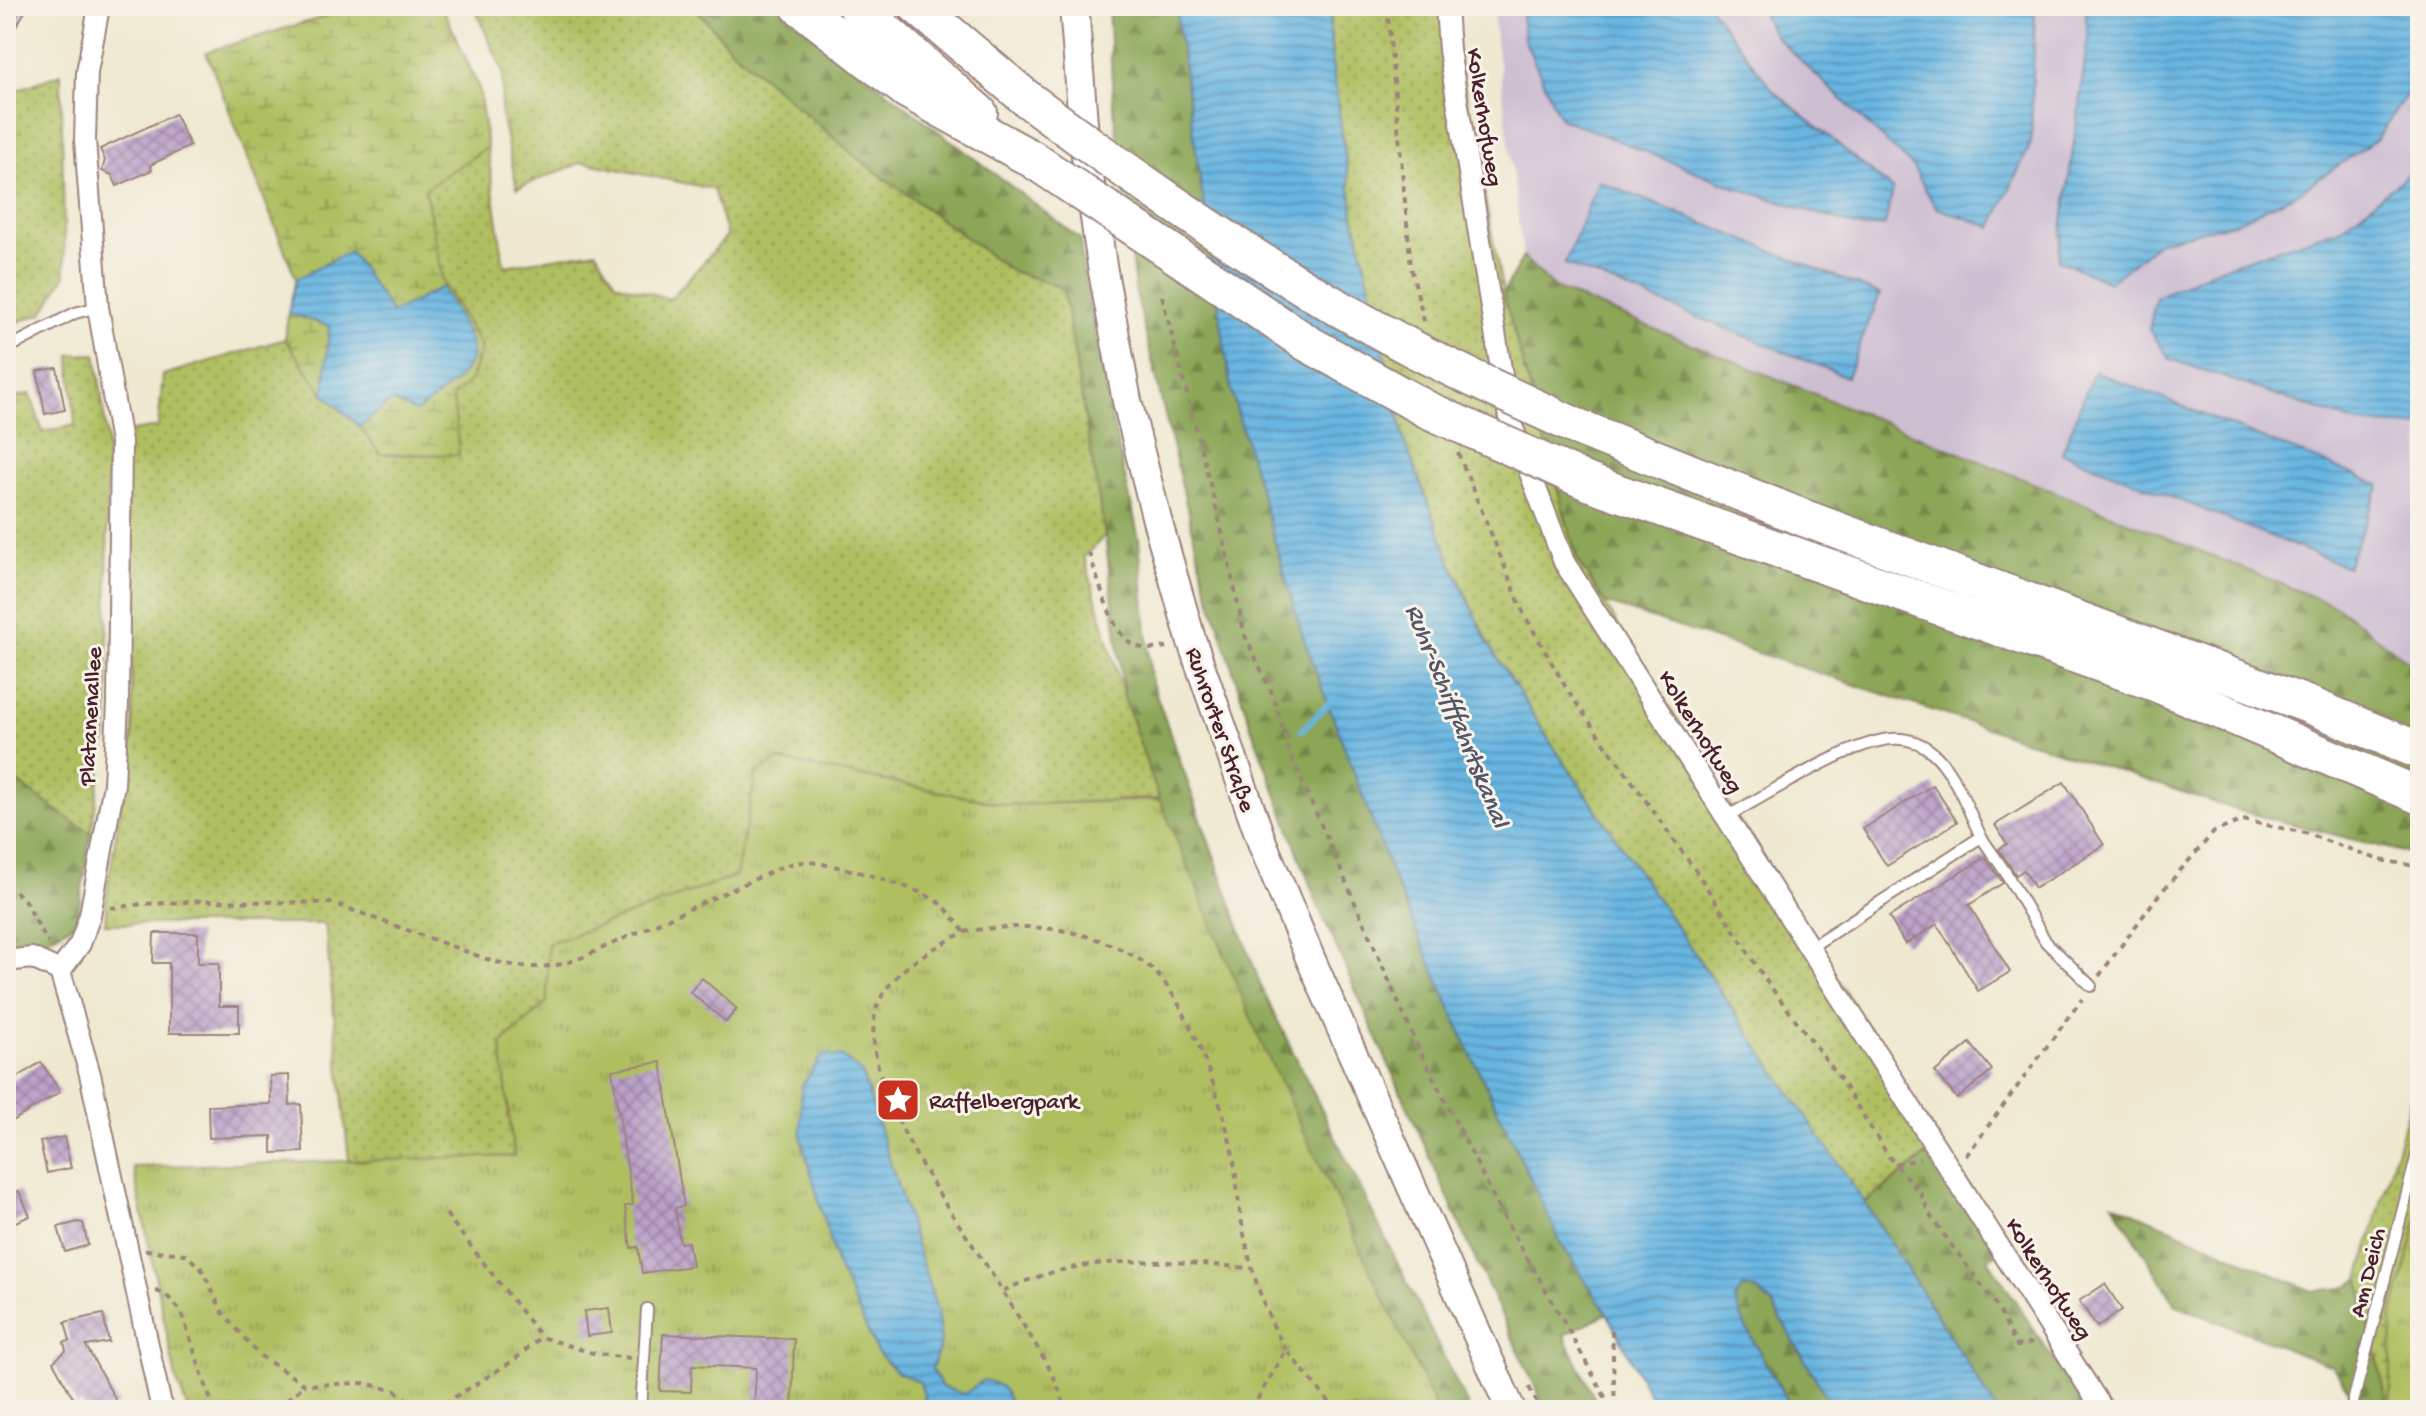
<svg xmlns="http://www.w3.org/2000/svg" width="2426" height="1416" viewBox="0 0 2426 1416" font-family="'Gochi Hand',sans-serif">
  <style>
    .industrial { fill: #cdbed2 }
    .grass { fill: url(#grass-dots); stroke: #7c6f46; stroke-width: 2 }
    .forest { fill: url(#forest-firs); stroke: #6a6241; stroke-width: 2 }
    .wetland { fill: url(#wetland-marsh); stroke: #7c6f46; stroke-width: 2 }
    .park { fill: url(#park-tufts); stroke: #7c6f46; stroke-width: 2 }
    .water { fill: url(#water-rules); stroke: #586a86; stroke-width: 2 }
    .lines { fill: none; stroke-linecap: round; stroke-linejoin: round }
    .stream { stroke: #67b5e1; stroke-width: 6 }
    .building { fill: url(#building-cross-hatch) }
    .service-casing { stroke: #9c847e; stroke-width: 14 }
    .minor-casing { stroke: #9c847e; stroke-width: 24 }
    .secondary-casing { stroke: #9c847e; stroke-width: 32 }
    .motorway-casing { stroke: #9c847e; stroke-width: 40 }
    .path { stroke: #9c847e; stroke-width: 4; stroke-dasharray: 6 6; stroke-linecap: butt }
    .service { stroke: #fff; stroke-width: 10 }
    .minor { stroke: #fff; stroke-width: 20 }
    .secondary { stroke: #fff; stroke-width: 28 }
    .motorway { stroke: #fff; stroke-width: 36 }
    .motorway-bridge-casing { stroke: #9c847e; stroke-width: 40; stroke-linecap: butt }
    .motorway-bridge { stroke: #fff; stroke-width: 36 }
    .labels { text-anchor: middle; stroke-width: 6; stroke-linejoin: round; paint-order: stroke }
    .street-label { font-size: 24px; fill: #4a1f2b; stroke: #f7f3e8 }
    .poi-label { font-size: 24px; fill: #4a1f2b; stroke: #f7f3e8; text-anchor: start }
    .water-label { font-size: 26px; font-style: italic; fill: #54546b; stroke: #f7f3e8 }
  </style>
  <defs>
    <pattern id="grass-dots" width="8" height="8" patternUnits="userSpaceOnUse" patternTransform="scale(2)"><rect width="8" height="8" fill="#afbf61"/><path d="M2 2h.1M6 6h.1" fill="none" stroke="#909b50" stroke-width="1.8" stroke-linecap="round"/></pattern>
    <pattern id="forest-firs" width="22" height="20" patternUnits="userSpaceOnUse" patternTransform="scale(2)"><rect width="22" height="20" fill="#8ba657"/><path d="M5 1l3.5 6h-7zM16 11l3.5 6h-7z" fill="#748748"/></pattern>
    <pattern id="wetland-marsh" width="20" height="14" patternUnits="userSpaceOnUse" patternTransform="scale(2)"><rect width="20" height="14" fill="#afbf61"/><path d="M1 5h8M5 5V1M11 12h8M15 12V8" fill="none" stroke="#909b50"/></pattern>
    <pattern id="park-tufts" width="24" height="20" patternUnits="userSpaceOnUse" patternTransform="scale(2)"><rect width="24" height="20" fill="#afbf61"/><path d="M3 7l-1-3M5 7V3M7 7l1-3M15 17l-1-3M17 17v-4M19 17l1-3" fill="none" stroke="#909b50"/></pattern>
    <pattern id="water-rules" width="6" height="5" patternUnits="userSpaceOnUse" patternTransform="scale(2)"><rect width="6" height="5" fill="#67b5e1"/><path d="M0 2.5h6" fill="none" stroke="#5793b7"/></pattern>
    <pattern id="building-cross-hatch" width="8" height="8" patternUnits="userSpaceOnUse" patternTransform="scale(2)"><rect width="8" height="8" fill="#bba0c9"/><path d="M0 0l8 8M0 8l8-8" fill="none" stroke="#9a82a3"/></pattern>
  </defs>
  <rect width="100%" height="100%" fill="#f7f3e8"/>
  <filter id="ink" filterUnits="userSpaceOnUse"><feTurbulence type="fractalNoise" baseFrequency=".0125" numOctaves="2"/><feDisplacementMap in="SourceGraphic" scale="16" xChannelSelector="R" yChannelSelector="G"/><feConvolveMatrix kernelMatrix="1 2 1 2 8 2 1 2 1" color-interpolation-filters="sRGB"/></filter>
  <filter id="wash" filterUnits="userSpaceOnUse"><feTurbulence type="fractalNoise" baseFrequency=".006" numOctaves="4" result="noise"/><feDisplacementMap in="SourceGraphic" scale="32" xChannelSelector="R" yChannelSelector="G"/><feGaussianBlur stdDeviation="1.8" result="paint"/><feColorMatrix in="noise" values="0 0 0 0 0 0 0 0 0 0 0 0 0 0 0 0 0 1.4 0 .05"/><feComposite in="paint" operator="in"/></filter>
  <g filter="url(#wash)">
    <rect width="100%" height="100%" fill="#efe9d1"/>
    <path class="industrial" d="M1492,6H2420V671L2338,607L1554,288L1523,257Z"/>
    <g class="grass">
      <path d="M474,6H694L731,49L856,157L1010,270L1063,288L1105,535L1089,553L1084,556L1124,697L1160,800L1007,805L778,760L756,774L736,876L548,944L547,1002L501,1044L514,1157L349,1163L325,924H105L107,889L133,732L125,432L158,427L163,375L285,339L324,394L360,427L380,454L458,455L453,396L471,380L481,347L443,282L425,189L487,147L504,266L596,251L616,283L670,299L727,236L713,189L583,162L517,188L501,114L503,72Z"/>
      <path d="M1329,6H1453L1457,51L1503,293L1577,559L1940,1145L1864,1203L1549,740L1493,653L1450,560L1404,440L1354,215L1332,64Z"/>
      <path d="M61,74L65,276L43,313L6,326V94Z"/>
      <path d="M96,354L107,438L108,722L91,833L73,822L6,774V399L30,394L43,432L75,425L70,355Z"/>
      <path d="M2420,1068V1410H2385L2387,1401L2359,1279Z"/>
    </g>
    <g class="forest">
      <path d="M694,6H775L1080,239L1083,270L1109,406L1139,539L1151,680L1261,987L1470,1410H1357L756,774L778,760L1007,805L1159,799L1124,697L1105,535L1063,288L1010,270L856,157L731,49Z"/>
      <path d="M1108,6H1177L1179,34L1231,390L1302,634L1393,877L1468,1048L1562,1245L1607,1313L1564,1335L1600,1410H1546L1473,1254L1318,906L1251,727L1204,579L1135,289L1113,101Z"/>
      <path d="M1523,257L1554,288L2338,607L2420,671V844L2407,853L2240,811L1605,603L1577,559L1503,293Z"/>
      <path d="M6,774L73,822L91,833L77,922L32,948L6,952Z"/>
      <path d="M1940,1145L2010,1245L1988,1259L2086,1410H1997L1865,1203Z"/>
      <path d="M2113,1203L2312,1291L2344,1288L2359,1279L2387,1401L2385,1410H2363L2332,1366L2176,1305Z"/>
      <path d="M1744,1286L1758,1291L1772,1304L1834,1410H1793L1746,1328L1735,1299Z"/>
    </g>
    <path class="wetland" d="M360,6H442L479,88L487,147L425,189L443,282L481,347L471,380L453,396L459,455L380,454L360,427L324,394L285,339L288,313L296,279L206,52Z"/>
    <g class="park">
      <path d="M778,760L1007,805L1160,800L1260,1040L1437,1410H188L176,1379L133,1167L514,1156L501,1044L547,1002L548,944L736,876L756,774Z"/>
      <path d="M2420,1211V1410H2390L2392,1317Z"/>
    </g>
    <g class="water">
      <path d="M1177,6H1329L1332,64L1354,215L1404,440L1450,560L1487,641L1549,740L1865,1203L1997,1410H1834L1772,1304L1758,1291L1744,1287L1735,1299L1746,1328L1792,1410H1657L1607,1313L1562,1245L1468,1048L1393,877L1302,634L1231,390L1179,34Z"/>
      <path d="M1521,6H1709L1773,90L1893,190L1885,225L1863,228L1737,188L1560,118L1524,39Z"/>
      <path d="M1757,6H2035L2031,143L1992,227L1936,208L1913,167L1776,37Z"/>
      <path d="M2085,6H2420V74L2377,139L2295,195L2234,223L2160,241L2110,282L2058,260L2088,38Z"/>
      <path d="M2420,161V424L2415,426L2358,423L2170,359L2149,330L2156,297L2215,270L2342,228L2412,171Z"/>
      <path d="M1598,181L1880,294L1847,377L1565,264Z"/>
      <path d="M350,251L392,313L442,287C451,305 464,324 471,343C480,371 435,398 416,412L392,401L360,427L324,394L329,326L288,313L296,279Z"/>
      <path d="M2094,371L2380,485L2347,567L2062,453Z"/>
      <path d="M822,1055L843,1057L862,1073L937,1310L941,1342L932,1369L942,1387L965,1394L983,1380C1002,1383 1008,1391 1011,1410H913L925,1399L920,1382L896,1372L877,1352L836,1263L801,1137V1087Z"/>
    </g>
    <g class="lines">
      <path class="stream" d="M1302,730L1334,698"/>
    </g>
    <g id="blocks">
      <g class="building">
        <path d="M6,6H28L6,44Z"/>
        <path d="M175,114L190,146L150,165L152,170L117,186L112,175L102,171L105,160L100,149Z"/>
        <path d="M57,368L65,410L45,414L37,371Z"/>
        <path d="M2064,782L2104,845L2035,888L2024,870L2016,875L1999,849L2007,844L1995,825Z"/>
        <path d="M1933,785L1957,822L1887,866L1863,829Z"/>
        <path d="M1985,857L2003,883L1969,905L2010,972L1978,991L1937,924L1905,944L1889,917Z"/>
        <path d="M154,933H198V963H219V1006H239V1033H169V963H153Z"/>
        <path d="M702,978L737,1009L726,1022L690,992Z"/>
        <path d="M1970,1043L1992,1070L1957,1099L1935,1072Z"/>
        <path d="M41,1062L60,1092L6,1125V1085Z"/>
        <path d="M661,1062L684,1206L675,1208L680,1243L688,1242L692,1266L642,1273L638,1247L631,1248L625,1206L633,1205L612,1070Z"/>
        <path d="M289,1075L290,1105L301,1104L303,1152L272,1153V1136L209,1138L208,1106L271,1104L270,1076Z"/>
        <path d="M64,1137L71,1168L47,1173L40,1142Z"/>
        <path d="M19,1191L30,1216L6,1226V1196Z"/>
        <path d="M78,1222L83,1223L88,1245L65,1252L58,1227Z"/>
        <path d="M2105,1284L2122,1310L2097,1327L2079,1301Z"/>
        <path d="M609,1308L612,1333L587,1336L584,1311Z"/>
        <path d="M103,1314L109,1342L86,1346L118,1404L107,1410H86L82,1403L77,1405L53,1362L66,1351L64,1342L70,1341L65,1322Z"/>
        <path d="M663,1334L794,1339L792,1410H754L756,1368L692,1365L691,1392L660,1391Z"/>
      </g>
    </g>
  </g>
  <g filter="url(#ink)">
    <use href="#blocks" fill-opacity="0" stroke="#9c847e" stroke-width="2"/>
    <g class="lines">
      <g class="service-casing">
        <g id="service">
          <path d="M6,349L75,313L98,307"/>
          <path d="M1726,817C1765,796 1850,741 1892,739C1907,738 1921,743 1932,752C1954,770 1969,812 1981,837"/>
          <path d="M1809,948L1981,837L2006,873L2046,942L2091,986"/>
          <path d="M641,1410L647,1309"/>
          <path d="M2351,1410L2420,1143"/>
        </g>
      </g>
      <g class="minor-casing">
        <g id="minor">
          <path d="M1446,6L1449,50L1509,418L1564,562L2103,1410"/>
          <path d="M6,961L32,958L60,971"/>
          <path d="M60,971L80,944L90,915L114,784L118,703L121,442L98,307L85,140L87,72L99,7"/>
          <path d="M60,971L90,1074L162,1410"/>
        </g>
      </g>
      <g class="secondary-casing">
        <path id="secondary" d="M1074,6L1085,149L1102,266L1127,401L1157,520L1191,639L1263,845L1311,960L1511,1410"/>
      </g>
      <g class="motorway-casing">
        <g id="motorway">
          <path d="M799,6L907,90L1032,159"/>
          <path d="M857,6L979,113"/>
          <path d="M917,6L1026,98"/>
          <path d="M1575,426L1796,515L2309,705L2420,751"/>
          <path d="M1588,482L2155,683L2420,796"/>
        </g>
      </g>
      <g class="path">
        <path d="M1387,6L1411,267L1425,325"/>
        <path d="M1162,296L1219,519L1245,636L1273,695L1289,751L1416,1043L1505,1220L1563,1320L1612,1410"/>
        <path d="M1458,453L1524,614L1569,693L1698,874L1767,982L1839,1077L1889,1157L1921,1194L1931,1217L1996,1305L2017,1346L2038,1342"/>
        <path d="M1089,553C1097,575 1110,626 1127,640C1140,651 1154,650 1170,646"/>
        <path d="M6,883L25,901L48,943"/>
        <path d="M111,908L143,904L206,901L333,903L492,961C525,969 552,970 583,957L786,865C792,864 798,862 804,862C830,862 914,886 935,900C948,908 955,920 964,932C933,949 896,967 880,1000C847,1068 946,1205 984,1262C999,1285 1014,1310 1029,1334C1043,1357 1060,1383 1065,1410"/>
        <path d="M964,932C1016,923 1063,925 1112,945C1127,952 1141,959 1153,970C1190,1005 1220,1097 1231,1146C1236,1168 1237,1191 1240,1212C1248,1262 1261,1306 1286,1350"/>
        <path d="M2099,976L2157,897L2214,832L2243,820L2305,833L2380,860L2410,865L2420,858"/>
        <path d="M1966,1156L2082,999"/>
        <path d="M1895,1164L1920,1159"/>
        <path d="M446,1214L541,1337"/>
        <path d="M145,1250L185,1254L201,1268L223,1313L259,1355L305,1385L364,1383L396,1391L420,1410"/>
        <path d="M156,1291L165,1294L181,1311L214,1410"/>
        <path d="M1003,1291C1085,1251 1164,1261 1251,1268"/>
        <path d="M1612,1330L1615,1410"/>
        <path d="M1529,1387L1541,1410"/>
        <path d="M280,1410L290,1397L305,1385"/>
        <path d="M434,1410L513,1361L541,1337L596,1354L630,1358"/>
        <path d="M1251,1410L1286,1350L1336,1410"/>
      </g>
      <use href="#service" class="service"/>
      <use href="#minor" class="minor"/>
      <use href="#secondary" class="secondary"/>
      <use href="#motorway" class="motorway"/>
      <g class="motorway-bridge-casing">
        <g id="motorway-bridge">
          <path d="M1026,98C1147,188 1271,274 1404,344C1460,374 1518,399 1575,426"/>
          <path d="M1032,159L1307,343L1426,409L1588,482"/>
        </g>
      </g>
      <use href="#motorway-bridge" class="motorway-bridge"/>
    </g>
  </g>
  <defs>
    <g id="sight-square" transform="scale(2.3)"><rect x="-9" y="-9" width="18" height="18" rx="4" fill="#c8321e" stroke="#f7f3e8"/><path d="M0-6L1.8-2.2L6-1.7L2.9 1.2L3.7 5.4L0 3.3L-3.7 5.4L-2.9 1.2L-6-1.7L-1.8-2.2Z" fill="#fff"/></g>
  </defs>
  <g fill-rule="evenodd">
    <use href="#sight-square" x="898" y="1100"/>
  </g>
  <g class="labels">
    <g class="street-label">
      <text transform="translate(1486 117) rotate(81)" y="8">Kolkerhofweg</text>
      <text transform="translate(89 716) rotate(-87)" y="8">Platanenallee</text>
      <text transform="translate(1222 729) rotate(71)" y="8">Ruhrorter Straße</text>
      <text transform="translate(1702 731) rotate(58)" y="8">Kolkerhofweg</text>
      <text transform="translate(2366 1272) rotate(-76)" y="8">Am Deich</text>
      <text transform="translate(2050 1278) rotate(57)" y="8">Kolkerhofweg</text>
    </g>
    <g class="poi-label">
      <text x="929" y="1108">Raffelbergpark</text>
    </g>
    <g class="water-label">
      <text transform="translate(1459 715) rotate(68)" y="9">Ruhr-Schifffahrtskanal</text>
    </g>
  </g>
  <rect width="2426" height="1416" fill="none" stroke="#f7f3e8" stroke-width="32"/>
</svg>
